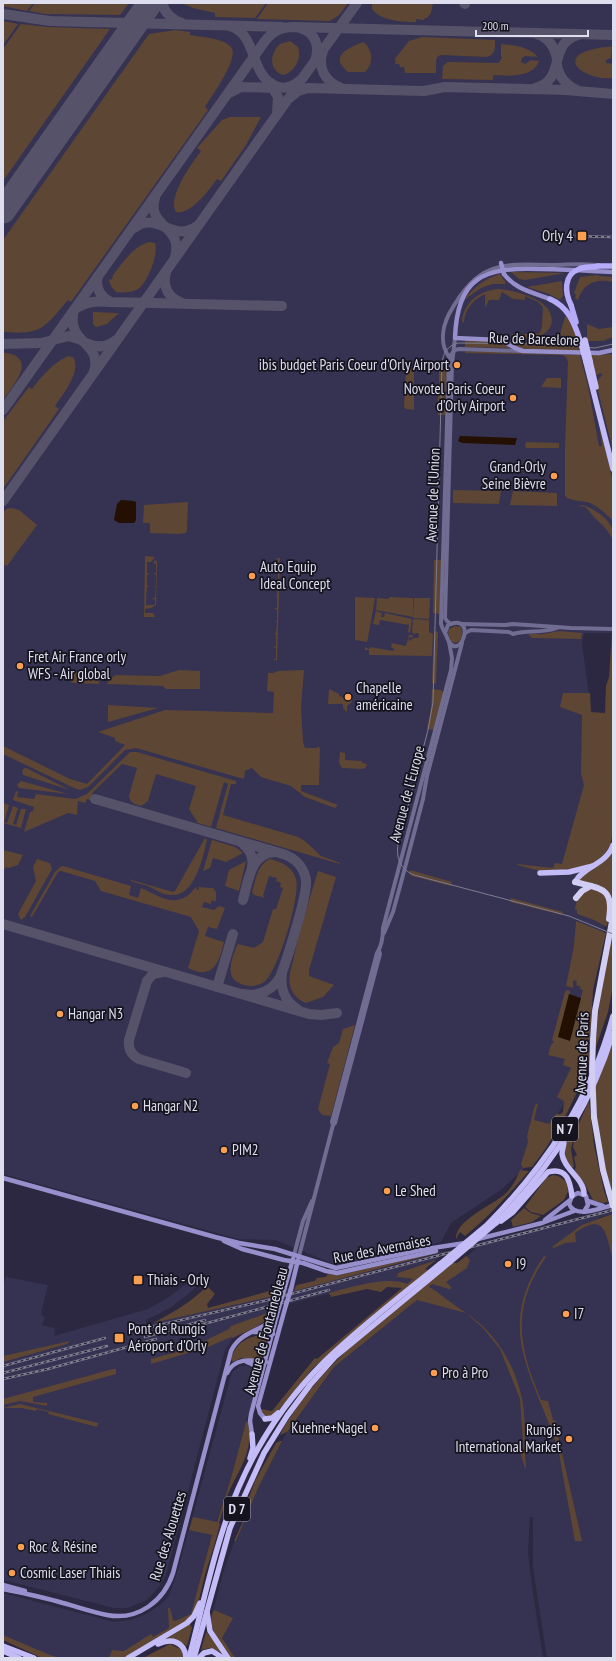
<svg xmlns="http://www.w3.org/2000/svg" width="616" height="1661" viewBox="0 0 616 1661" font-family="'PT Sans Narrow',sans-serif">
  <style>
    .built { fill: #363251 }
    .green { fill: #5d4634 }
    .water { fill: #231002 }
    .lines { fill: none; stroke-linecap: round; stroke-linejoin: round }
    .taxiway { stroke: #56526a; stroke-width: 10 }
    .runway { stroke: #56526a; stroke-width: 25 }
    .tertiary { stroke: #716c92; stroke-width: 4 }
    .secondary { stroke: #9890cc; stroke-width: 4.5 }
    .primary { stroke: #b6abf9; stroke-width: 5.5 }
    .trunk { stroke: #c4bcf6; stroke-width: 5.5 }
    .motorway { stroke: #d2cef3; stroke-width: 6 }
    .tram { stroke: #7f7c92; stroke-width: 1 }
    .rail-casing { stroke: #7f7c92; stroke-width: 2.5 }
    .rail { stroke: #14131e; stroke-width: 1; stroke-dasharray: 3; stroke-linecap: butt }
    .secondary-bridge { stroke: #9890cc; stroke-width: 4.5 }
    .primary-bridge { stroke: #b6abf9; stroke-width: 5.5 }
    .trunk-bridge { stroke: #c4bcf6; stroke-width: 5.5 }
    .motorway-bridge { stroke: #d2cef3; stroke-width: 6 }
    .poi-dot { fill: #fa9f4f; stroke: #14131e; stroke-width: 1.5 }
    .labels { text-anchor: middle; stroke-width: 3.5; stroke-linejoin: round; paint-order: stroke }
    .shield { fill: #14131e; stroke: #a2a1b0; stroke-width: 1 }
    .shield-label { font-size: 14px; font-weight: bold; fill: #dfdeef }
    .poi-label { font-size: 15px; fill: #dfdeef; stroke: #14131e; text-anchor: start }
    .street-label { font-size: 15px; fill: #dfdeef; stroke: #14131e }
  </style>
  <rect width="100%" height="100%" fill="#2c2842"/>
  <g class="built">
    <path d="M3,3H613V633H584L582,644L604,801L578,882L609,904L593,990L588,1064L525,1168L502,1189L451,1223L441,1242L339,1266L275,1240L238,1239L3,1174Z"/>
    <path d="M610,1209L612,1214L598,1218L603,1219L613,1241V1658H547L533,1568V1517H530L528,1552L531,1579L543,1658H235L211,1623V1615L215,1604L223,1573L236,1537L257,1488L287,1432L334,1367L426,1292H423L458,1264L483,1242Z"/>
    <path d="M447,1251L436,1260L398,1273L397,1277L413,1279L407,1284L358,1286L276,1307L273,1315L268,1319L233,1338L225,1350L166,1575L159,1587L147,1600L127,1608H114L3,1580V1287L6,1277L48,1285L41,1314L45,1318L42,1325L55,1328L54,1336L148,1309L166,1299L193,1279L206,1278L187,1295L170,1308L146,1320L147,1325L332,1276L372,1271Z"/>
    <path d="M240,1366H247L252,1368L255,1372L257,1382L231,1478L212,1535L191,1616L120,1658H51L3,1637V1593L114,1622L130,1620L146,1614L160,1605L169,1596L177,1573L232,1372Z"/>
  </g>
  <g class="green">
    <path d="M3,3H33L27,11L3,6Z"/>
    <path d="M35,3H129L120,15L45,14L29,11Z"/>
    <path d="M182,3H266L255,18L215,17V13L193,8Z"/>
    <path d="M268,3H348L339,15L330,21L257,19Z"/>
    <path d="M372,3H433L431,13L427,18H425L424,20L416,19V22C402,22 381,21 372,9Z"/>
    <path d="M3,21L18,24L3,45Z"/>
    <path d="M21,24L48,27L110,29L3,181V49Z"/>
    <path d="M176,30L190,32V35C200,37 224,38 231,47C240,58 211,97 205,107L208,110L71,302L68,300C44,328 42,335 3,332V240L149,34Z"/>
    <path d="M422,37L495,40C495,48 496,55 486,57L441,55L438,56L436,60V73H405L404,67H400L399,64H395L396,60H394L409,41Z"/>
    <path d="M290,41L298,47C302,58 295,72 283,75C268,70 270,53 280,44Z"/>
    <path d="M364,42C373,51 374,63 365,72H348C328,56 349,47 364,42Z"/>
    <path d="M501,44C514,45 530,47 538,57L525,56L522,58L521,62L525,64L531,60L539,61C534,78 507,76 493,75V80L442,79L443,66L448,62L499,63L502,57H501Z"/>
    <path d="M612,47L611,58L606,60V63L613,64V78C608,78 602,79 597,77C574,72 564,55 594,49C599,48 607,46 612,47Z"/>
    <path d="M230,117H261L246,145L221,181L217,179C210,189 190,216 176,212C167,197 192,163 201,151L197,148L222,120Z"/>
    <path d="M149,242L155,243C159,254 147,284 138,289C131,293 123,293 116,292L111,286L109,280L112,279L113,275C122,263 134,246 149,242Z"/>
    <path d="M511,272L565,273L525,280L519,279Z"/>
    <path d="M500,274L506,283L505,284H493L481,288L464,300C474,287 484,279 500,274Z"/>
    <path d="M598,275L599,276L613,277V282C597,278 583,283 578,300L575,298L576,295L574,293L580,277Z"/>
    <path d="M562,281L563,296L560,300L549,294L527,287Z"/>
    <path d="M497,289C510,289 540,297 548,309C563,334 530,343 511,337L513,336L511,334H535L540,333L542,326L543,307L538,302L525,296V300L513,299L502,292L499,300H489L486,306L485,307V294C473,300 465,309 464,322H462C463,303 479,291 497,289Z"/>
    <path d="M93,312L117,313H119L107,324L96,327L93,324Z"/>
    <path d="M566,314L574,330L577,341H564L560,334Z"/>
    <path d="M587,324L599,329L613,327V337L603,341H587Z"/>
    <path d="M465,340L498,341L511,348L465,347Z"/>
    <path d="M511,342L552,343L555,345L578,346L579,351L523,349L517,347Z"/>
    <path d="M3,351L5,353C14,353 25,359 21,371C18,380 9,392 3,400Z"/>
    <path d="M465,351L580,355L588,386L599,446H602L599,423L613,482V521C606,514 599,507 590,503C582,500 571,502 565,496V446L568,362L566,357L562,355L465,353Z"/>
    <path d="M613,354V451L596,383L602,375L601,373L596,375L590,355Z"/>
    <path d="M68,356L73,357C82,371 63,394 55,406L59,409L3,489V421L29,387L32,389C42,376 53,363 68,356Z"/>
    <path d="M439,365H447L445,415H438V393H440L439,391Z"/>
    <path d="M406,366L414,369V410L406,409L404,407Z"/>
    <path d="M547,378H561V388L541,387Z"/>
    <path d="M526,442L559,443V448H527L525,447Z"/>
    <path d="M453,490L501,491L499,504L453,503Z"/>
    <path d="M513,491L557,493V506L510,505Z"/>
    <path d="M188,502L187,530L186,533L179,534L150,533V523H143L144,505Z"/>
    <path d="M582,505C593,508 607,517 612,528C614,532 613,537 613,541C609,530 602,525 594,517C591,514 589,510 585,507C582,505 579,507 576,508Z"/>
    <path d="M11,508L19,510L37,525L7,566L3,564V513L6,509Z"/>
    <path d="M145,556L155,557L151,562H147V573L150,574L147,575V585L149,587H147L146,598L149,599H146V605H155V600L152,598H155L156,587H153L156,586V575L153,573H156V564L153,563L156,560L157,562L156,605L151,608L145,609V613H153L155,617H144Z"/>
    <path d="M276,558H280L277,661L273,659H276V648L273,647L276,646V635L274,633H276L277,622H274L277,621V610L274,608H277V597L275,596H277L278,585L275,584L278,583V572H275L278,570V560Z"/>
    <path d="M434,560H441L440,614L433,613Z"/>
    <path d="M355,597L375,598L368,638L367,642L355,640Z"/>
    <path d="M389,597L413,598V617L376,610L377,598L389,599Z"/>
    <path d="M414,598H430L429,619L413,618Z"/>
    <path d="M376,611L382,613L381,617H384L385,613L412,619L410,633L408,632L409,625L380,620L379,625L373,624Z"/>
    <path d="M413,619L429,620V632L433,634L432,656L369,655V650H365V645L366,648L369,649L370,647L393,651L394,649L391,647L392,643L406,646L409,635H412L413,637L408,638L410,641L413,638H418L419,635L418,633L413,634L412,632Z"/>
    <path d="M455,626L461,627C463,633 462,641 456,643L451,642L448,633L449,629Z"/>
    <path d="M434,631L438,632L436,684L432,683Z"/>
    <path d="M559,631L582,633L581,639L532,638L529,635V634H543Z"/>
    <path d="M612,633H613V822C612,831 613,841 608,849C599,867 565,873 547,871C537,871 526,867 517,865V864L553,868L555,863L562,864L584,785L581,773L582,715L560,707L563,693H590L591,712L605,713L606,686L609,677Z"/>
    <path d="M179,670L200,671V689H166L163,686L107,684L109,679L116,675L160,676Z"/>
    <path d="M304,670L301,708L303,742L305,748H317V746L320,748L319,785H301V791L338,805L335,808L305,797L291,786L261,777L252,768L245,771L244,779L136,748L125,750L88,787L80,790L74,788L3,754V746L70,779L87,784L125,745L115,741V738L98,732L165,710L273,713L274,692L267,691L268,673H273L278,671Z"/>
    <path d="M70,672L98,673L99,684L73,683L71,682Z"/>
    <path d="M329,689L339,694V696L346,698V700H352V702L347,706V712L343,708V704H328Z"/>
    <path d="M432,689L441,690L444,693L434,730L427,729L431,709Z"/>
    <path d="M108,705L158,708L108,722Z"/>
    <path d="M130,752H137L236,781V784H231L223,815L298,837L306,842L321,856L340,863V864L216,828L228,784L224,782L211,827L198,823L189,809L196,786L156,774L148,801L141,806C134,804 130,803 129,796L137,768L122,764L93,792L90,800L87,799L85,803L78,801L77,815L68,813L24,832L30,812L33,811L34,807L13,800L16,791L18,792L17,797L34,799L36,794L75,799L87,794Z"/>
    <path d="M340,752L345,753V760L362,761V763L367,764L366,767L363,769L342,768L339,763Z"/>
    <path d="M25,768H26L70,790L23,775L22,770Z"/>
    <path d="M21,781L68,794L19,788L17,785Z"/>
    <path d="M3,803L9,805L4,822L7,823L13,806L18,808L13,824L16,825L21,809H26L21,828L3,823Z"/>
    <path d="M205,838L207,840C203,857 195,897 171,895C163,895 156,890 148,886C142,884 134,883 128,879L173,892L175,891Z"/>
    <path d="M212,840L235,847L243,853L226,862L213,858L210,868L203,871Z"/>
    <path d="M613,849V904H612L611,898L579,881L584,875Z"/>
    <path d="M3,850L23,855L18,865L9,868L6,867L3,872Z"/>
    <path d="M37,859L50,863L52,869L25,917L21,920L18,914L36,881L33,867Z"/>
    <path d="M270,859C281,862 292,866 296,879C301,894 278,973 264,982C258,986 251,987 244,985C228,980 229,969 233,956C235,952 235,948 238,944L254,948L263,942L273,909H276L283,888L280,887L281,883L276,881L277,878L269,876L263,896L265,898L254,895L252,892C256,879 257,865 270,859Z"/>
    <path d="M246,861L239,891L225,886L229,870Z"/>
    <path d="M63,866L131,886L129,895L138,898L141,888C156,894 171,907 187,896C190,894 193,890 196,887L197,890L199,889L198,887L213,888L216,892V901H211V904L204,902L202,907L214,910L219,906L225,908L217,929L208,927L205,936L224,942C221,953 218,971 204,972C199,973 193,970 188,968L199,931L191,917L101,891L95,881L61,871L58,872L32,917L30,916L55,872L60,867Z"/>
    <path d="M410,870L452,882L451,886L412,876L409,874Z"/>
    <path d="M318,871L336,877L309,970V976L334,985L323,997L306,1003C298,1000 292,994 290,985C288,977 291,969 293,961C299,931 309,901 318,871Z"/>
    <path d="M595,889L606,895L609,912L607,927L594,920L577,914V910H575C577,895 581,891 595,889Z"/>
    <path d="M511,898L563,912L562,915L510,902Z"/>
    <path d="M576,921L606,933L593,990L588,1069L566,1115L546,1148L532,1167L523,1168L521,1164L528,1142L527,1136L535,1105L538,1103L534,1120L549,1124L556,1114H561L563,1112L564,1101L557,1097L571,1068L563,1065L565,1059L548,1055L551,1045L554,1042L552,1040L565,992L567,990L570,991L569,1041L583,990L580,989L581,987L576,985L577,982L575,980L573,981V988L566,986L574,946Z"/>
    <path d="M612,936H613V986L608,1012L595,1050L600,994Z"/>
    <path d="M355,1025L331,1116L322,1115L318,1109L330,1064L327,1063L333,1047L339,1043L343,1029Z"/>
    <path d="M613,1041V1196L606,1170L597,1123L595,1086Z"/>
    <path d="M589,1101L594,1145L604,1191L608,1202L603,1203L593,1200L583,1181L574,1171L576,1167L574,1157L577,1155L573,1147L575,1134H574L571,1149L574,1167L571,1168L565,1160L564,1147L580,1121Z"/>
    <path d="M520,1170L529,1171C509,1194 489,1217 465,1236L460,1232L456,1239C455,1219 495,1205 507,1192C513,1186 517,1178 520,1170Z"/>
    <path d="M553,1175L558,1176L566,1181L568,1191L564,1200L543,1215L531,1212L525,1207L546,1178Z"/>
    <path d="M524,1208L531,1213L541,1216L532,1222L513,1227L511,1220Z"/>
    <path d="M612,1214L613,1260C606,1235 606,1211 575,1233L576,1242L565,1243L554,1248L552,1247L582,1225Z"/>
    <path d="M449,1250L294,1291L297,1285L315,1281L317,1278L326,1277L328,1274L338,1275Z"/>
    <path d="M466,1256L470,1260L467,1268L446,1282L452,1288L449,1289L432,1284L429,1287C437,1291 442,1296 449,1301C458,1308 469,1314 478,1322C502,1342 518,1374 523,1404C526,1425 524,1447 526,1468H525L520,1452L523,1443L520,1399L500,1349L483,1328L466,1313L417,1300L334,1367L287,1432L280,1435C286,1422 295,1411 303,1399C344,1345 400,1306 452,1263H457Z"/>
    <path d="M544,1256L546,1257C511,1307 518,1346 541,1400L548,1401L553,1420L556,1421L559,1440L582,1541H575C571,1519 567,1498 563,1476C561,1466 560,1455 557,1446C533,1373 494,1330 544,1256Z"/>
    <path d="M436,1260L425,1269L429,1270L313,1368L274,1416H265L260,1409L272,1411L315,1358L317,1359L402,1288L387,1287L381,1292L367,1289L331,1297L329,1293C347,1288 390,1275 407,1284L413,1279L397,1277L398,1273Z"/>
    <path d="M208,1287L215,1294L207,1304L208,1308L280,1288L278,1295L153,1323C168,1315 183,1307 196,1296C201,1293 202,1289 208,1287Z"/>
    <path d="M275,1310C271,1322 245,1332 233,1338L231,1337L208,1347L151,1364V1359L188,1349L229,1329L231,1326Z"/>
    <path d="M263,1335L268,1337L261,1361L241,1358L233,1362L231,1360C235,1343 247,1336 263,1335Z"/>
    <path d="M70,1341L67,1344L3,1362V1356Z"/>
    <path d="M113,1369H116V1374L33,1397V1402L47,1403V1406L20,1401L3,1405V1399Z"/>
    <path d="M20,1404L98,1423L97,1427L48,1414L49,1412L37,1409L36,1411L22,1408H3Z"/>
    <path d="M246,1422H248C254,1453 239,1468 227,1496C224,1504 222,1514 219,1523L220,1524C216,1539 212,1554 207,1568C201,1586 201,1606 188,1620L124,1658H109L112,1650L124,1651L151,1634L153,1637L169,1628L168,1608H170L173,1620L175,1621L191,1614L212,1535L189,1530L193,1517L217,1522L231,1478Z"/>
    <path d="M280,1441H282L258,1488L236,1541H234L246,1515L243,1513L255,1481L276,1443Z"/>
    <path d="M214,1610L233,1618L222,1638L235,1658H231C222,1643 205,1628 214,1610Z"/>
    <path d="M190,1624L192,1628L187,1646L175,1639H166Z"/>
    <path d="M206,1632L216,1642L222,1653L210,1648L201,1650Z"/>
    <path d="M3,1635L50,1655L60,1658H42L3,1640Z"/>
    <path d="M170,1644L182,1650L183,1658H143Z"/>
  </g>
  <g class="water">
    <path d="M460,436L517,438L515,445L462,443L458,441Z"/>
    <path d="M121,500L133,501L136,502V520L134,523H119L114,520L117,504Z"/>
    <path d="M569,994L581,998L570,1041L558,1037Z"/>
  </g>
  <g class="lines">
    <g class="taxiway">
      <path d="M162,3C165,13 172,20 182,23"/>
      <path d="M464,3L465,4"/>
      <path d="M3,14L50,21L282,27"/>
      <path d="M230,26C236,28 241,31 245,37C256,53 256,81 279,87C286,89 294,86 299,81"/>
      <path d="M300,28C316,33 320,46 315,61"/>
      <path d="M537,34C549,38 555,48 557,59"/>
      <path d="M323,51C317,67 325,82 341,88"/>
      <path d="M108,63C120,50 125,30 144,24"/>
      <path d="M557,65C559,77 566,85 577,90"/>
      <path d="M270,84L278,97L277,113"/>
      <path d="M535,88C567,80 547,44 578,35"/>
      <path d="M229,93L241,87L277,88"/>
      <path d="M291,94L357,3"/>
      <path d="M155,198C146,228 184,225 175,257"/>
      <path d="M134,228C158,210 172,244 197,226"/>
      <path d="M166,272C162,286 168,298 182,303"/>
      <path d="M98,276C95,288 100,297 111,302L282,306"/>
      <path d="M86,343C97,348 107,348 116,340"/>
      <path d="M3,344L41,343L69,336L81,340"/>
      <path d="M94,372C103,341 65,344 74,310C85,301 97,301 110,302"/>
      <path d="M3,410L265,41C273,31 281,27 294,27L613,35"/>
      <path d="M3,501L288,99L298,91L308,88L424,91L445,87L565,90L613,94"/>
      <path d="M95,799L283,854C295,858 304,867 306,880C308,894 287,959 281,975C274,990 259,997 243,994"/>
      <path d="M241,842C249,849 254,856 252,867"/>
      <path d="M243,900C248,882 251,852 275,852"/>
      <path d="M3,924L309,1014L321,1015L337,1013"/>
      <path d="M163,972L153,974L147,981L129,1040C128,1049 131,1055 139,1059L186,1073"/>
      <path d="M282,974C280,988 285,1001 297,1009"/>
      <path d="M217,987L233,934"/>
    </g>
    <path class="runway" d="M3,211L150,3"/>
    <g class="tertiary">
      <path d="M449,357C440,344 442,328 449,314C477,263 499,263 552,265C566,265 582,263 595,265"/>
      <path d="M451,624L447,621L445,618L452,364L455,338"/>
      <path d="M461,624L505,625L513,624L571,628L613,629"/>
      <path d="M445,633L448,625C480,611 458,670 446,635C444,631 442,628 441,624L449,357L455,350L459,349L520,351"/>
      <path d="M465,633L471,630L509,632L513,634C528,629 541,634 557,628"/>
      <path d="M384,933L393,912L402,879L423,799L427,776L462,643"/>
      <path d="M333,1125L332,1122L377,953C381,947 383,936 383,928L451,670L452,658L449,642"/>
      <path d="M294,1255L303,1221L312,1201"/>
      <path d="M299,1256L333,1125L335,1123L380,954L379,951"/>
    </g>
    <g class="secondary">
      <path d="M613,272C588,271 564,269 539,269C484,267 457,277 455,338L499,340C508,342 514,349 523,351L599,353L613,350"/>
      <path d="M504,274C515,289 532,292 550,299"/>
      <path d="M3,1178L215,1237L239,1243L275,1249L336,1268L420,1250L465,1243"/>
      <path d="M588,1201L603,1206"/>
      <path d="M585,1210L588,1205L586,1196L578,1193L572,1196L569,1204C575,1219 601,1208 613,1205"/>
      <path d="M545,1220L569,1201"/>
      <path d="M478,1239L542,1223L574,1211"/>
      <path d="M224,1241L242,1249L284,1260L303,1263L326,1271L337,1273L436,1251"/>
      <path d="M291,1289L298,1260"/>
      <path d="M284,1290L293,1259"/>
      <path d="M253,1332H264L273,1334"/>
      <path d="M247,1362C254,1364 259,1368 260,1376"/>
      <path d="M227,1373C235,1357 251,1360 266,1362"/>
      <path d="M265,1419L260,1413L258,1406L286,1305"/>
      <path d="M252,1434L250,1421L251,1414L279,1307"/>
      <path d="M3,1585L25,1591"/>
      <path d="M3,1589C23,1593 43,1597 63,1603C78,1607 92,1612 107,1615C138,1621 164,1601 173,1573L231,1351C240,1331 263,1331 276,1317"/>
    </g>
    <g class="primary">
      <path d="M598,266H613"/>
      <path d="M550,299C568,307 574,322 580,340"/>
      <path d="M571,305L576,322"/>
    </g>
    <g class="trunk">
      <path d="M590,361L596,387"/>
      <path d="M586,362L613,469"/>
      <path d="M540,873L569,872L593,866"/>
      <path d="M575,882C584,866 607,864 613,845"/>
      <path d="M564,1141C564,1146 562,1150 562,1154C564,1170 584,1178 584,1194"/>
      <path d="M501,1221L513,1212L548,1172C567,1167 570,1181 572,1196"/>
      <path d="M496,1223C549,1170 591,1105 613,1033"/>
      <path d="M488,1224C547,1164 591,1098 613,1016"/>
      <path d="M265,1419L272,1418L278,1413"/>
      <path d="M250,1458L253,1448L252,1434"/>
      <path d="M207,1612L210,1631L228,1658"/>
      <path d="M158,1644C171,1638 185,1641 186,1658"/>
      <path d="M3,1646L34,1658"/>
      <path d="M3,1651L19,1658"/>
      <path d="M128,1658L187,1623L194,1616L200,1603"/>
      <path d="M189,1658C204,1602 215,1543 238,1489C258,1442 288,1398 324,1362C360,1327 401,1296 440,1264"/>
      <path d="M194,1658L230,1528L264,1453L287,1416L310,1385L335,1357L450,1262"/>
      <path d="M199,1658L204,1653L212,1651L223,1658"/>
    </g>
    <g class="motorway">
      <path d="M575,882C601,889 614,887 609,919"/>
      <path d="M576,898L582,891L591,886"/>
      <path d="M593,1040L595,1011L613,916"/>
      <path d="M594,1117L603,1170L609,1192"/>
    </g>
    <path class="tram" d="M613,344L595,348L545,344L458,343C447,346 443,353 442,364L433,702L428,730L398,844C396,858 400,869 414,875L569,916L613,934"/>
    <g class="rail-casing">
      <g id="rail">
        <path d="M574,236L613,237"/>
        <path d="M200,1325L329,1290"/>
        <path d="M142,1329L264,1301L613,1210"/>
        <path d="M145,1337L205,1320"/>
        <path d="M3,1366L105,1338"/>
        <path d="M3,1373L107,1346"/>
        <path d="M3,1379L48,1369L156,1339"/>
      </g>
    </g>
    <use href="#rail" class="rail"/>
    <g class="secondary-bridge">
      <path d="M501,263L504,274"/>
      <path d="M286,1305L291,1289"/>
      <path d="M279,1307L284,1290"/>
    </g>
    <path class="primary-bridge" d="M571,305C565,293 563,275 579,269C585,266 591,268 598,266"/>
    <g class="trunk-bridge">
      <path d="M580,340L586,362"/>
      <path d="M585,340L590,361"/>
      <path d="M450,1262L496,1223"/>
      <path d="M440,1264L488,1224"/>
    </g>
    <g class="motorway-bridge">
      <path d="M593,1040L592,1070L594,1117"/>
      <path d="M609,1192L613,1206"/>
    </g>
  </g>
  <g class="poi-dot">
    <rect x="577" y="231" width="10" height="10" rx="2"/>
    <circle cx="457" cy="365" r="4"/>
    <circle cx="513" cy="398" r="4"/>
    <circle cx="554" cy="476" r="4"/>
    <circle cx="252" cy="576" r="4"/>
    <circle cx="20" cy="666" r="4"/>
    <circle cx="348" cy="697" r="4"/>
    <circle cx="60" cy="1014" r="4"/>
    <circle cx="135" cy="1106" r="4"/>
    <circle cx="224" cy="1150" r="4"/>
    <circle cx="387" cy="1191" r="4"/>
    <circle cx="508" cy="1264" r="4"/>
    <rect x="133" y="1275" width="10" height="10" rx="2"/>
    <circle cx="566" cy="1314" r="4"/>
    <rect x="114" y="1333" width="10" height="10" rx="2"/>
    <circle cx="434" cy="1373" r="4"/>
    <circle cx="375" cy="1428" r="4"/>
    <circle cx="569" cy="1439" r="4"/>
    <circle cx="21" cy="1547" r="4"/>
    <circle cx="12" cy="1573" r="4"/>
  </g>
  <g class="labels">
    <g class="shield">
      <rect x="552" y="1117" width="26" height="24" rx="3"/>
      <rect x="224" y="1497" width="26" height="24" rx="3"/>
    </g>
    <g class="shield-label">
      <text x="565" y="1134">N 7</text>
      <text x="237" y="1514">D 7</text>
    </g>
    <g class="poi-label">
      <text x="573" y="241" text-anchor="end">Orly 4</text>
      <text x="449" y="370" text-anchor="end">ibis budget Paris Coeur d'Orly Airport</text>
      <text x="505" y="394" text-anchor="end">Novotel Paris Coeur<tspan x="505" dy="17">d'Orly Airport</tspan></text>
      <text x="546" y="472" text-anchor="end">Grand-Orly<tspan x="546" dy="17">Seine Bièvre</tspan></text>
      <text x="260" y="572">Auto Equip<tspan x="260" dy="17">Ideal Concept</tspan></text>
      <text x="28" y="662">Fret Air France orly<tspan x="28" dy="17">WFS - Air global</tspan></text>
      <text x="356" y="693">Chapelle<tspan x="356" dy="17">américaine</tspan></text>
      <text x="68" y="1019">Hangar N3</text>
      <text x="143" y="1111">Hangar N2</text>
      <text x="232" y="1155">PIM2</text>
      <text x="395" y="1196">Le Shed</text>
      <text x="516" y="1269">I9</text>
      <text x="147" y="1285">Thiais - Orly</text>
      <text x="574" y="1319">I7</text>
      <text x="128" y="1334">Pont de Rungis<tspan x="128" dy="17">Aéroport d'Orly</tspan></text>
      <text x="442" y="1378">Pro à Pro</text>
      <text x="367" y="1433" text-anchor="end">Kuehne+Nagel</text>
      <text x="561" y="1435" text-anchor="end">Rungis<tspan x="561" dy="17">International Market</tspan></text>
      <text x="29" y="1552">Roc &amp; Résine</text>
      <text x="20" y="1578">Cosmic Laser Thiais</text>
    </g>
    <g class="street-label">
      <text transform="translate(534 339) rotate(2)" y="5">Rue de Barcelone</text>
      <text transform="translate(433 495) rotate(-88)" y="5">Avenue de l'Union</text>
      <text transform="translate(407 794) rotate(-75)" y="5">Avenue de l'Europe</text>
      <text transform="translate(582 1053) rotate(-88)" y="5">Avenue de Paris</text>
      <text transform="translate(382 1249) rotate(-11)" y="5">Rue des Avernaises</text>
      <text transform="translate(266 1331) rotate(-75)" y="5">Avenue de Fontainebleau</text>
      <text transform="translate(168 1536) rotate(-73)" y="5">Rue des Alouettes</text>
    </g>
  </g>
  <rect width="616" height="1661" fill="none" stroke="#dfdeef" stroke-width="8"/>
  <path d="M476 30v6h112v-6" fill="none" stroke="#dfdeef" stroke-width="2"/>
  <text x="482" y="30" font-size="12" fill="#dfdeef" stroke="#14131e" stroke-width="3" paint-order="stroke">200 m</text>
</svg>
